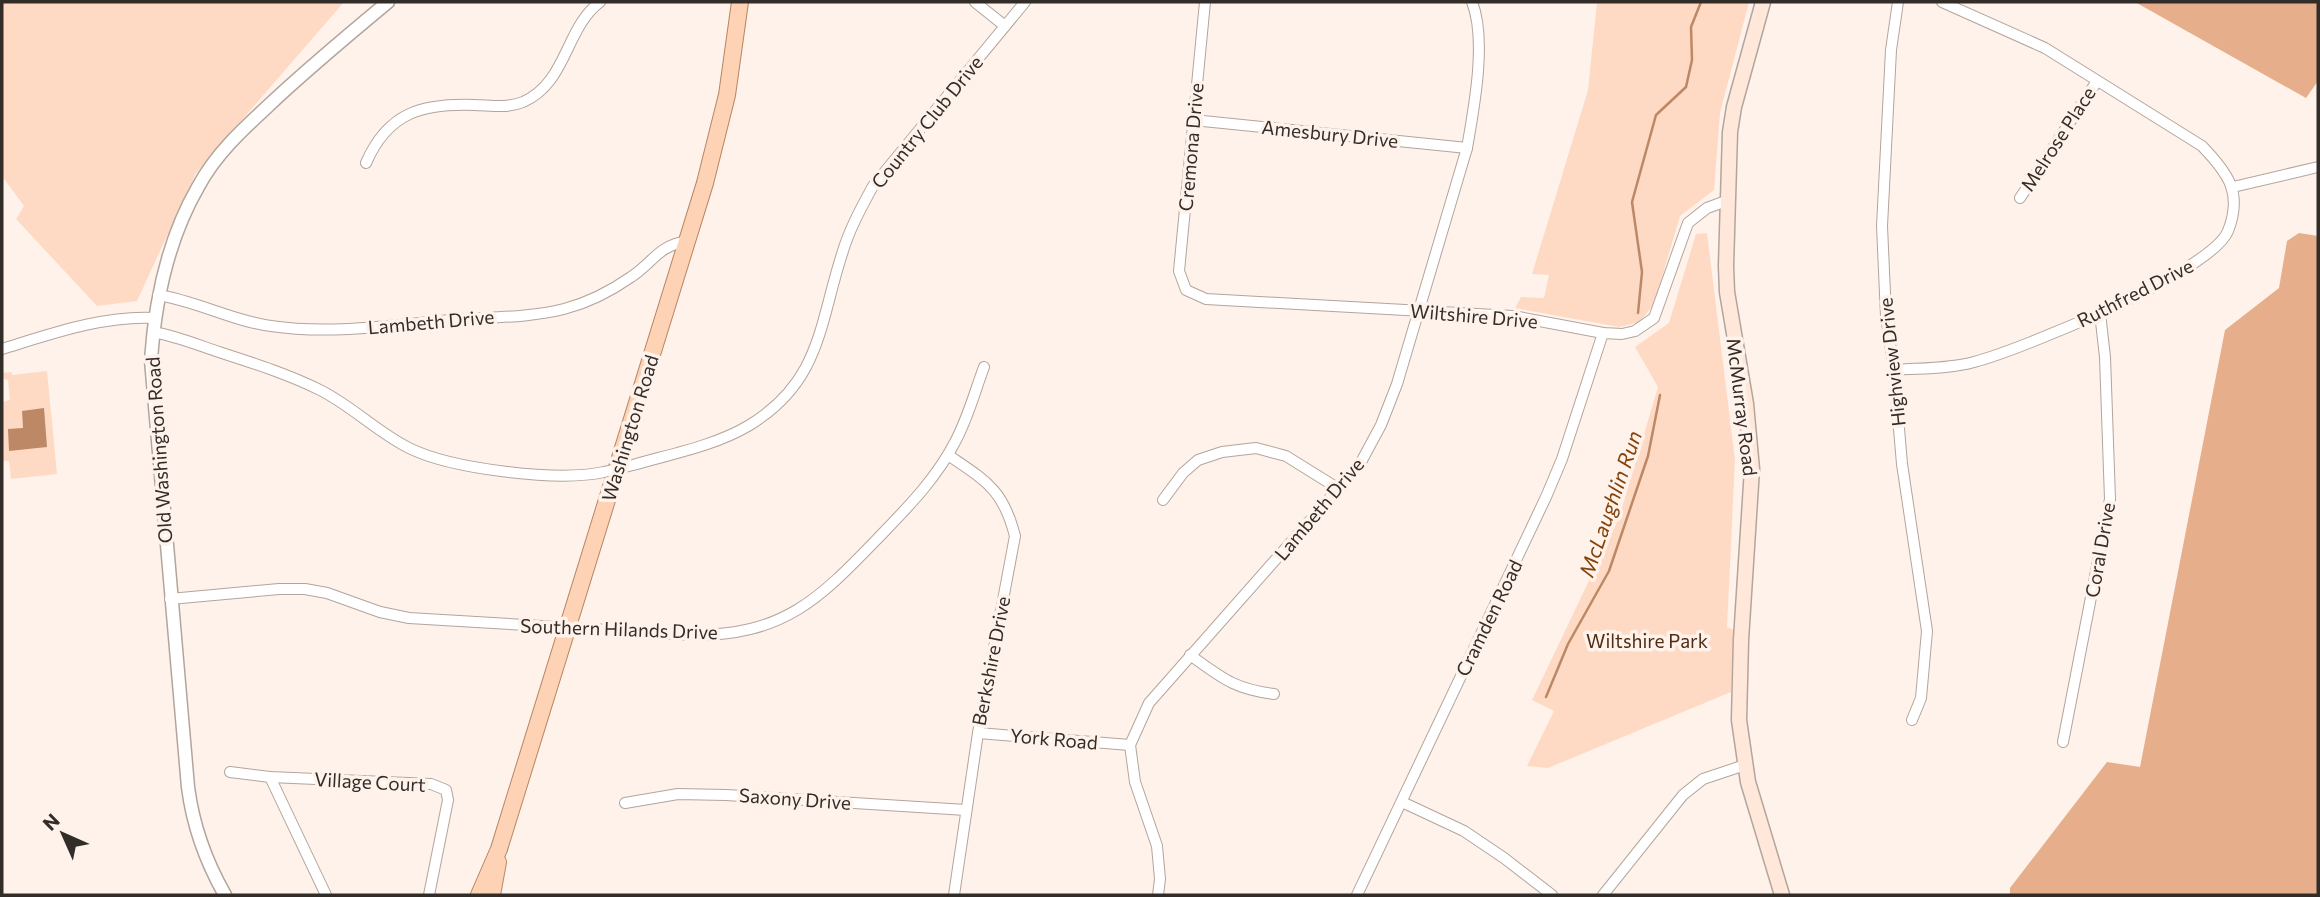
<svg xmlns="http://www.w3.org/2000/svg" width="2320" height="897" viewBox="0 0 2320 897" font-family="Commissioner,sans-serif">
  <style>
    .green { fill: #fedac4 }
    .forest { fill: #e6ae8b }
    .water { fill: #bc8866 }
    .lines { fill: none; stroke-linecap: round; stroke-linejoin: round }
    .stream { stroke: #bc8866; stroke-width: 2.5 }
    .minor-casing { stroke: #b2a59c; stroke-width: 12 }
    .tertiary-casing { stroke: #b2a59c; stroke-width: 15 }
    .secondary-casing { stroke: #b2a59c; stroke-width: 17 }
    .primary-casing { stroke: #b78564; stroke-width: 18 }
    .minor { stroke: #fff; stroke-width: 10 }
    .tertiary { stroke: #fff; stroke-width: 12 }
    .secondary { stroke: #ffe8da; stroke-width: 14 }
    .primary { stroke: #fed2b5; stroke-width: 16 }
    .minor-bridge-casing { stroke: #b2a59c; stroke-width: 12; stroke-linecap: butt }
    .minor-bridge { stroke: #fff; stroke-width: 10 }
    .labels { text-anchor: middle; stroke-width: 7; stroke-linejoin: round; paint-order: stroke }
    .street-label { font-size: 19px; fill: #322d29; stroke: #fef2eb }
    .park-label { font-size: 19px; fill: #502c12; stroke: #fef2eb }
    .water-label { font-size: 21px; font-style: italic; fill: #85430a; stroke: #fef2eb }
  </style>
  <rect width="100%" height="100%" fill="#fef2eb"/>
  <g class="green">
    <path d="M2,2H344L196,173L137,301L97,306L16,219L24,206L2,176Z"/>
    <path d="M1597,2H1749L1720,113L1714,190L1680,216L1654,304L1640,322L1619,327L1515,308L1521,297L1544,298L1549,275L1532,274L1588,90Z"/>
    <path d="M1707,233L1735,460L1727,627L1734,630L1731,692L1548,768L1527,766L1554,711L1532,700L1619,518L1658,387L1635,347L1669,323L1696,234Z"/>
    <path d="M47,371L57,474L11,479L9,461H2V402L10,400L8,380L4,379L3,373L12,372V375Z"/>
  </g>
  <g class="forest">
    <path d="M2135,2H2318V81L2306,98Z"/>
    <path d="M2299,233L2318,236V895H2010V888L2107,762L2140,767L2225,330L2279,288L2287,241Z"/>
  </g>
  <path class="water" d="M44,408L47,447L9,451L8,429L23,428L22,411Z"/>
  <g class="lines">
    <g class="stream">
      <path d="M1638,313L1642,272L1632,202L1656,115L1686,87L1692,60L1691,27L1701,2"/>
      <path d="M1546,697L1568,644L1609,571L1648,456L1660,395"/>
    </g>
    <g class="minor-casing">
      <g id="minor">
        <path d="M975,2L1005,26"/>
        <path d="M1205,2L1179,271L1186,290L1206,299L1513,316L1603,333L1622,334L1635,331L1654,318L1688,223L1707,208L1726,201"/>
        <path d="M1898,2L1891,50L1882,226L1886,316L1894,370L1902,464L1927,631L1921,698L1912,720"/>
        <path d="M1193,120L1467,148"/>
        <path d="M366,163C388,112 423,103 475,105C491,106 508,108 523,102C567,83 565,28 600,2"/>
        <path d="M2233,187L2318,167"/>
        <path d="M2020,198L2097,81"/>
        <path d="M158,295C197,301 232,321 271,326C331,335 392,325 452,320C489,317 528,318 564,309C587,303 611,291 631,277C655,261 657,246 688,241"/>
        <path d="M153,332C176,336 198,345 219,352C253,363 288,374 320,390C352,406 377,432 409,448C451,469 558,482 604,472"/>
        <path d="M2,349C51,334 104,315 155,318"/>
        <path d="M1894,370C1920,368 1949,369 1974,362C2020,350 2211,272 2228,231C2243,193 2228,173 2202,146L2045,48L1942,2"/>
        <path d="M948,455C986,481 1003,489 1015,536L978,733L954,895"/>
        <path d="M633,465C671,454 714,446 748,426C821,382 819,325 842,254C849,230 861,208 873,186L1025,2"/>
        <path d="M1163,500L1183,473L1198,460L1222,452L1256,448L1286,456L1339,489"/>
        <path d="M170,599L279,589H305L327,593L380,612L409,618L691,635C786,636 821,597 882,534C910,505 937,477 955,442C968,418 975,391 984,367"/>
        <path d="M1190,655C1222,678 1234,689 1274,694"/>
        <path d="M978,733L1130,745"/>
        <path d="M2063,742L2110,499L2105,357L2100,313"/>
        <path d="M230,772L270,777L431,784L446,790L448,800L429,895"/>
        <path d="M270,777L326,895"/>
        <path d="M1402,802L1464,831L1504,858L1552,895"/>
        <path d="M625,803L678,794L726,795L966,810"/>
        <path d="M1158,895L1160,879L1157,846L1135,782L1130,745L1149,703L1360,464L1381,425L1397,384L1467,148C1474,108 1487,40 1472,2"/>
        <path d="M1357,895L1546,497L1562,459L1603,333"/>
        <path d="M1603,895L1683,795L1703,779L1745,765"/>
      </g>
    </g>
    <g class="tertiary-casing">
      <path id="tertiary" d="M225,895C205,860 193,826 188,787L151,360C155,301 168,239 198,187C215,155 241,131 267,107C306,70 347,36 388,2"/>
    </g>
    <g class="secondary-casing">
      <path id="secondary" d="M1763,2L1734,107L1730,132L1726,266L1727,292L1746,404L1752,469L1741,640L1739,720L1748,782L1782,895"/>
    </g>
    <g class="primary-casing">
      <g id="primary">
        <path d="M479,895L499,849L705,183L727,95L740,2"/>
        <path d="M492,895L498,862"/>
      </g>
    </g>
    <use href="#minor" class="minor"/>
    <use href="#tertiary" class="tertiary"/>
    <use href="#secondary" class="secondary"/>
    <use href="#primary" class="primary"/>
    <g class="minor-bridge-casing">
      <path id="minor-bridge" d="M604,472L633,465"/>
    </g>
    <use href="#minor-bridge" class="minor-bridge"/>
  </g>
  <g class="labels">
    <g class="street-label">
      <text transform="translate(927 122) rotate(-51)" y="7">Country Club Drive</text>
      <text transform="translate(1330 134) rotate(6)" y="7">Amesbury Drive</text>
      <text transform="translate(2058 139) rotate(-57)" y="7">Melrose Place</text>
      <text transform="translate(1191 147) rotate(-85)" y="7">Cremona Drive</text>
      <text transform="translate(2135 293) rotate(-27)" y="7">Ruthfred Drive</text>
      <text transform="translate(1474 316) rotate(5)" y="7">Wiltshire Drive</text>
      <text transform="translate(431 322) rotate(-5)" y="7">Lambeth Drive</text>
      <text transform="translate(1892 362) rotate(-96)" y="7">Highview Drive</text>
      <text transform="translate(1742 407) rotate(83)" y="7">McMurray Road</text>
      <text transform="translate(630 428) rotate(-73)" y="7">Washington Road</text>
      <text transform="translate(159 450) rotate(-94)" y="7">Old Washington Road</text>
      <text transform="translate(1319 509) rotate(-50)" y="7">Lambeth Drive</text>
      <text transform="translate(2100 550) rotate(-80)" y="7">Coral Drive</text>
      <text transform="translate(1489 618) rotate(-64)" y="7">Cramden Road</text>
      <text transform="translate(619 629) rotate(2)" y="7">Southern Hilands Drive</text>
      <text transform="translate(991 661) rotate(-79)" y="7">Berkshire Drive</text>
      <text transform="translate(1054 739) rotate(5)" y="7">York Road</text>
      <text transform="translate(370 782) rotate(3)" y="7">Village Court</text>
      <text transform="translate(795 799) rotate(4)" y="7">Saxony Drive</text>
    </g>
    <g class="park-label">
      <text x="1647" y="648">Wiltshire Park</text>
    </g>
    <g class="water-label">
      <text transform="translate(1611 504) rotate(-71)" y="7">McLaughlin Run</text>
    </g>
  </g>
  <rect width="2320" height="897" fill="none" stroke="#322d29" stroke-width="7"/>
  <g transform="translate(63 834) rotate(315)" stroke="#fef2eb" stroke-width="5" paint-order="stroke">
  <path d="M0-5L12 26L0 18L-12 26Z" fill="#322d29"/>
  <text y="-10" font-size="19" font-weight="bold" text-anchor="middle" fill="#322d29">N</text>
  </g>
</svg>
